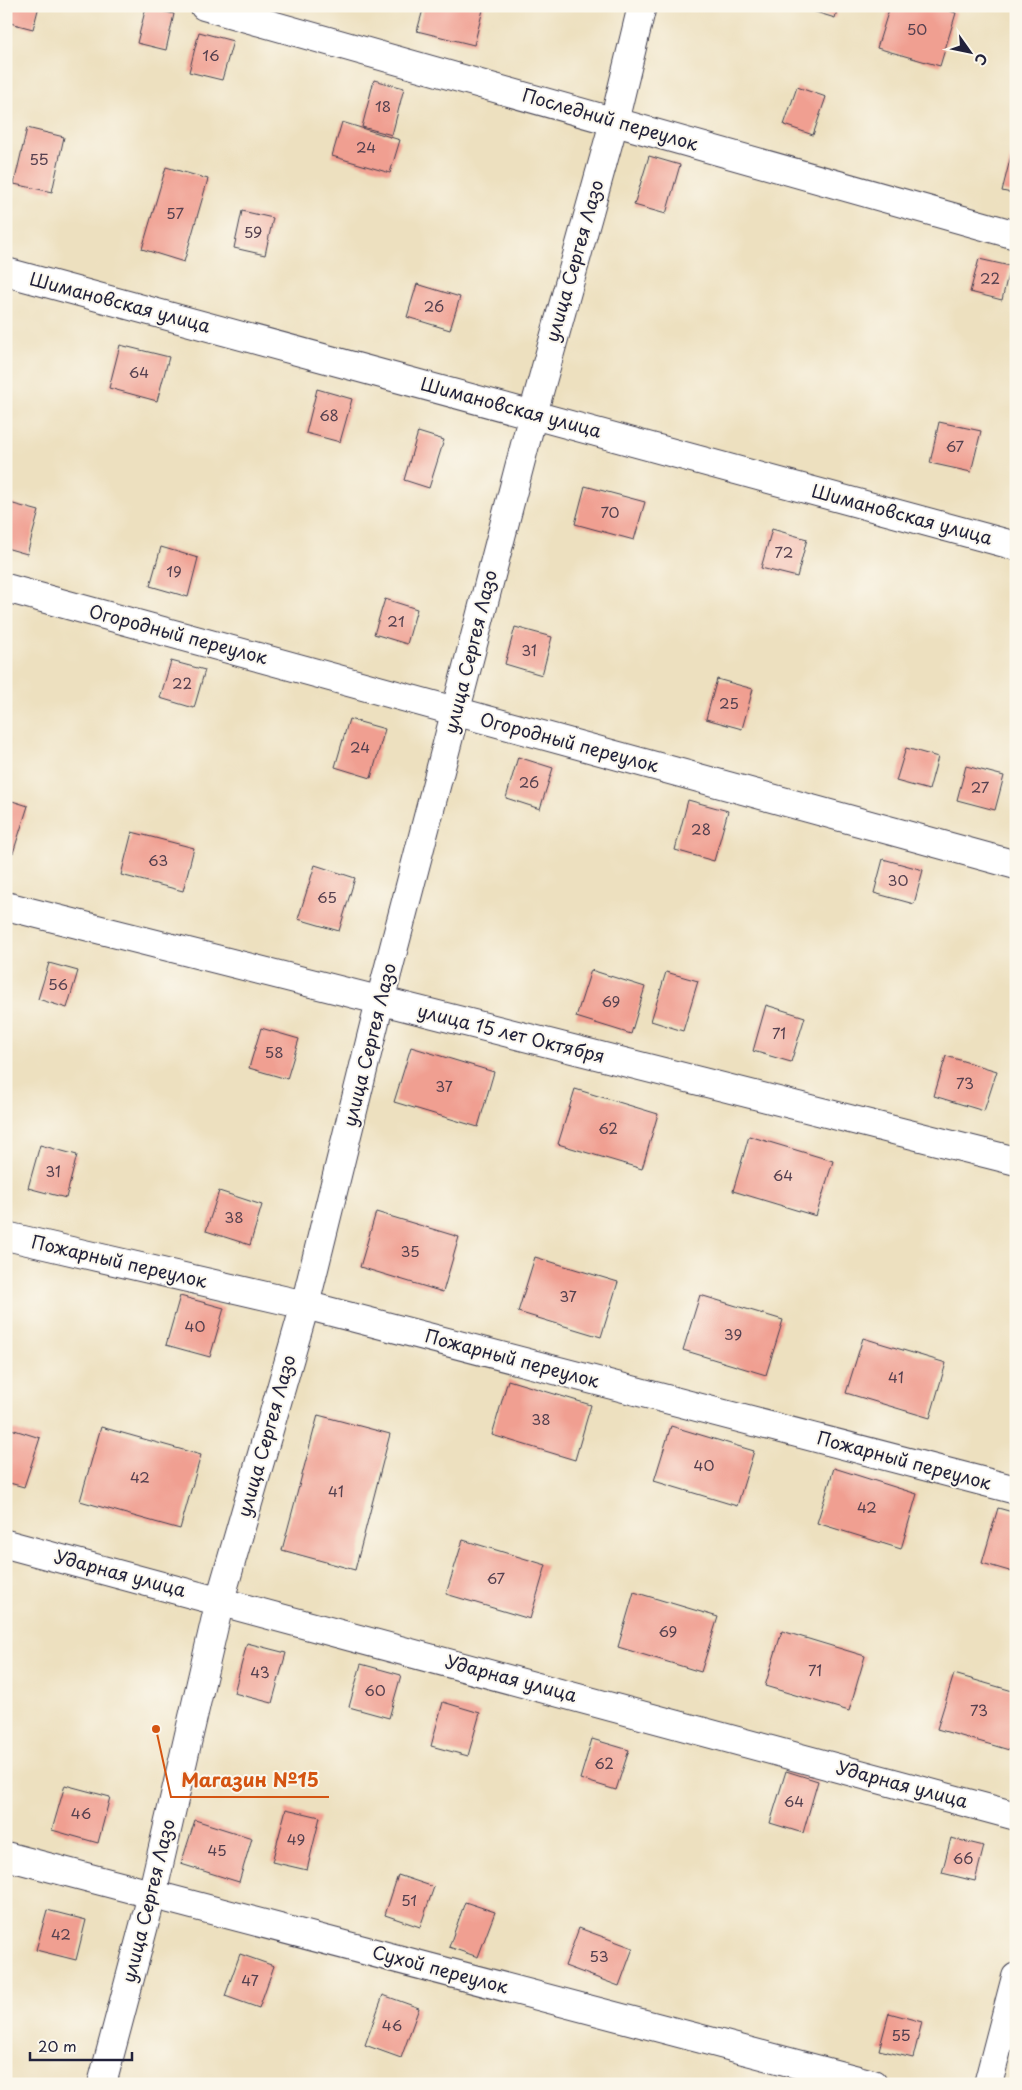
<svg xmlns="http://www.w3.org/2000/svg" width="1022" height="2090" viewBox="0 0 1022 2090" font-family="'Playpen Sans',sans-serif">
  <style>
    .building { fill: #f09f91 }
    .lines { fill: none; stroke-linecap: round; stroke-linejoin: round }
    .minor-casing { stroke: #403e4f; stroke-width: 30 }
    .major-casing { stroke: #403e4f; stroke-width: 30 }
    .minor { stroke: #fff; stroke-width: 28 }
    .major { stroke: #fff; stroke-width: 28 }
    .labels { text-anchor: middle; stroke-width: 4; stroke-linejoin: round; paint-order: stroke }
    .number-label { font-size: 15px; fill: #564150 }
    .street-label { font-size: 18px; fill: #22223b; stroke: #fbf7ec }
    .leader { fill: none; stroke: #d45411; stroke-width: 2 }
    .callout-dot { fill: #d45411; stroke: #fbf7ec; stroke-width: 2 }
    .callout-label { font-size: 19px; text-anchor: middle; font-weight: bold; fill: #d45411; stroke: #fbf7ec; stroke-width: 4; stroke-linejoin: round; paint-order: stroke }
  </style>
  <rect width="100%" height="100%" fill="#fbf7ec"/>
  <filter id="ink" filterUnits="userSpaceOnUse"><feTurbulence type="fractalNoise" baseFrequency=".02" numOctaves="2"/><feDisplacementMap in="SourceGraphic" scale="10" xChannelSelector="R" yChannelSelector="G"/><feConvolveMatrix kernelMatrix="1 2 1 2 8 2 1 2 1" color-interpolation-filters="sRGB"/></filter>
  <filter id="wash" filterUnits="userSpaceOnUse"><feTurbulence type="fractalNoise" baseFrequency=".0096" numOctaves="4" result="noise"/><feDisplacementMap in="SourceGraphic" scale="20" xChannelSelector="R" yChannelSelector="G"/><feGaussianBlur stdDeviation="1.12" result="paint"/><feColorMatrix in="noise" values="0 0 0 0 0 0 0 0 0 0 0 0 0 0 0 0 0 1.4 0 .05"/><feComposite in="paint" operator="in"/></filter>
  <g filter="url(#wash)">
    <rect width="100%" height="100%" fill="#ede0bf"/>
    <g id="blocks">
      <g class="building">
        <path d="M6,6H39L33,29L6,22Z"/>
        <path d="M424,6H484L474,45L417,31Z"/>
        <path d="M796,6H838L835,18Z"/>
        <path d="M890,6H935L956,13L940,66L877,48Z"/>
        <path d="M146,7L174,14L166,50L137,43Z"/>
        <path d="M199,32L233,41L222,80L189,72Z"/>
        <path d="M374,80L404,88L392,135L362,127Z"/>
        <path d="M797,87L826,97L813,135L784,125Z"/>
        <path d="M342,122L400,140L390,173L332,156Z"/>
        <path d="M27,128L64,137L52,192L14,184Z"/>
        <path d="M1014,144L1016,145V194L1002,191Z"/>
        <path d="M649,156L680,165L666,214L634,205Z"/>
        <path d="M166,167L208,179L184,262L142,249Z"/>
        <path d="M242,211L273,218L265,255L234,248Z"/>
        <path d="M979,259L1010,266L1002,300L970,292Z"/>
        <path d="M417,284L460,297L450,330L407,317Z"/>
        <path d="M120,345L169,357L157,401L109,388Z"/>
        <path d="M317,389L352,399L340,442L306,433Z"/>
        <path d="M939,422L981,431L971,472L930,463Z"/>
        <path d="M418,432L444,440L429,488L404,480Z"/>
        <path d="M585,486L645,502L634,540L575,524Z"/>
        <path d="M6,502L39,511L27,554L6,548Z"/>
        <path d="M772,529L807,539L797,577L761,568Z"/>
        <path d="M161,547L198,558L188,597L150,586Z"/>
        <path d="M385,599L417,609L407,644L374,634Z"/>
        <path d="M515,627L552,637L542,675L505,664Z"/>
        <path d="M171,661L205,670L194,708L160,698Z"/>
        <path d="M717,679L753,689L742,729L706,719Z"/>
        <path d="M349,719L385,729L371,778L335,767Z"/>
        <path d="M906,748L938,757L929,790L896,781Z"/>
        <path d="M518,757L553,768L540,809L506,798Z"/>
        <path d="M966,766L1004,776L995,810L957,800Z"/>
        <path d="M6,799L28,806L13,853L6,851Z"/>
        <path d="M688,800L728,811L714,861L675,850Z"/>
        <path d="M132,832L194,848L183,891L121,875Z"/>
        <path d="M883,859L923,870L914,904L874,893Z"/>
        <path d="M315,865L355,878L339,931L298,919Z"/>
        <path d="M49,963L78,971L67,1008L38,999Z"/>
        <path d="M591,970L645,987L631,1034L576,1017Z"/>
        <path d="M666,972L698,981L683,1031L651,1021Z"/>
        <path d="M766,1005L805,1017L791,1062L753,1051Z"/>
        <path d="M261,1028L299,1039L287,1079L249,1068Z"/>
        <path d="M411,1047L494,1072L478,1127L394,1102Z"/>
        <path d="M946,1056L997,1071L984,1111L934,1096Z"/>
        <path d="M575,1089L658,1114L642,1169L558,1144Z"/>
        <path d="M749,1136L833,1161L816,1216L733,1191Z"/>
        <path d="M40,1145L77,1155L66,1198L28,1188Z"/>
        <path d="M219,1191L262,1205L250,1245L206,1231Z"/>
        <path d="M376,1212L459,1237L443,1292L360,1267Z"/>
        <path d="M535,1257L618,1282L601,1337L518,1312Z"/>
        <path d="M700,1295L783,1320L766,1375L683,1350Z"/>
        <path d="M180,1296L224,1308L210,1357L166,1345Z"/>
        <path d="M863,1338L946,1363L930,1418L846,1393Z"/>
        <path d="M508,1380L591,1405L575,1460L492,1435Z"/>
        <path d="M318,1415L390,1434L355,1570L282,1550Z"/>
        <path d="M671,1426L754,1451L737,1506L654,1481Z"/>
        <path d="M101,1427L201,1455L180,1529L80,1501Z"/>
        <path d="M8,1428L40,1438L24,1487L6,1482V1433Z"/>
        <path d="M834,1468L917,1494L901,1549L817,1523Z"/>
        <path d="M998,1508L1016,1513V1573L982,1563Z"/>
        <path d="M463,1540L546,1565L530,1619L446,1594Z"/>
        <path d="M634,1592L718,1617L701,1672L618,1647Z"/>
        <path d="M782,1631L865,1656L849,1711L765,1686Z"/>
        <path d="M247,1643L286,1653L272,1703L234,1693Z"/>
        <path d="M361,1664L401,1675L389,1718L349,1707Z"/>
        <path d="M954,1674L1016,1692V1752L937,1729Z"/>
        <path d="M443,1702L480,1713L468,1756L431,1746Z"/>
        <path d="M592,1739L629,1750L616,1790L580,1779Z"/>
        <path d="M786,1771L818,1781L803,1833L770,1823Z"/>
        <path d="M65,1785L110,1797L98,1843L52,1830Z"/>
        <path d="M286,1809L320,1817L307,1870L272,1862Z"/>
        <path d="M195,1820L252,1838L239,1882L181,1864Z"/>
        <path d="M951,1838L984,1846L975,1881L942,1873Z"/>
        <path d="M398,1875L434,1887L420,1927L385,1915Z"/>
        <path d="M465,1902L495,1912L478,1957L449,1947Z"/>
        <path d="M47,1910L86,1920L76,1960L36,1950Z"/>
        <path d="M579,1928L633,1948L619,1986L565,1966Z"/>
        <path d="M240,1954L274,1966L259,2008L225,1996Z"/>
        <path d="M383,1995L419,2008L401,2058L365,2045Z"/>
        <path d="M889,2013L922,2022L913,2058L879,2050Z"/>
      </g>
    </g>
  </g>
  <g filter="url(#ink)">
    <use href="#blocks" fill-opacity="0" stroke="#403e4f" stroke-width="1"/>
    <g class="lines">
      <g class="minor-casing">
        <g id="minor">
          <path d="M204,6L1016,235"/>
          <path d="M6,272L1016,546"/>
          <path d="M6,588L1016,865"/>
          <path d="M6,906L1016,1161"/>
          <path d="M6,1236L305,1305L1016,1490"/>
          <path d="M6,1544L1016,1816"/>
          <path d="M6,1856L873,2084"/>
          <path d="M988,2084L1016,1977"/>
        </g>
      </g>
      <g class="major-casing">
        <path id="major" d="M102,2084L152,1895L220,1600L305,1305L380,1001L533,414L614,122L642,6"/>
      </g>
      <use href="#minor" class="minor"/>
      <use href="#major" class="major"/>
    </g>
  </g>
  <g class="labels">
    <g class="number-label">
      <text x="917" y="35">50</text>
      <text x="211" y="61">16</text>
      <text x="383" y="112">18</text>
      <text x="366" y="153">24</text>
      <text x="39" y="165">55</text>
      <text x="175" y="219">57</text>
      <text x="253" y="238">59</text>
      <text x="990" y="284">22</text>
      <text x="434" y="312">26</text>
      <text x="139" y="378">64</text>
      <text x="329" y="421">68</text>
      <text x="955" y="452">67</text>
      <text x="610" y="518">70</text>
      <text x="784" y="558">72</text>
      <text x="174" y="577">19</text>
      <text x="396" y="627">21</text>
      <text x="529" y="656">31</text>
      <text x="182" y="689">22</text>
      <text x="729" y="709">25</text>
      <text x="360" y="753">24</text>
      <text x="529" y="788">26</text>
      <text x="980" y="793">27</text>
      <text x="701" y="835">28</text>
      <text x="158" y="866">63</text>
      <text x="898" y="886">30</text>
      <text x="327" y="903">65</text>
      <text x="58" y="990">56</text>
      <text x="611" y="1007">69</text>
      <text x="779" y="1039">71</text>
      <text x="274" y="1058">58</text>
      <text x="965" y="1089">73</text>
      <text x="444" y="1092">37</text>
      <text x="608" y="1134">62</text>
      <text x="53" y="1177">31</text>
      <text x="783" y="1181">64</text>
      <text x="234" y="1223">38</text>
      <text x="410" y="1257">35</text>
      <text x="568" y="1302">37</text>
      <text x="195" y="1332">40</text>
      <text x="733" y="1340">39</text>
      <text x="896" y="1383">41</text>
      <text x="541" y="1425">38</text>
      <text x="704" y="1471">40</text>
      <text x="140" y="1483">42</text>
      <text x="336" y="1497">41</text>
      <text x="867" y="1513">42</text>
      <text x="496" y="1584">67</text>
      <text x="668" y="1637">69</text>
      <text x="815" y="1676">71</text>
      <text x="260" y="1678">43</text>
      <text x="375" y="1696">60</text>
      <text x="979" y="1716">73</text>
      <text x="604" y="1769">62</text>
      <text x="794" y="1807">64</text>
      <text x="81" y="1819">46</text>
      <text x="296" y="1845">49</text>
      <text x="217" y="1856">45</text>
      <text x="963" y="1864">66</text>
      <text x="409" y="1906">51</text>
      <text x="61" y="1940">42</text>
      <text x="599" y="1962">53</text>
      <text x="250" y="1986">47</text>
      <text x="392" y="2031">46</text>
      <text x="901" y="2041">55</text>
    </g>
    <g class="street-label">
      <text transform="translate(610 120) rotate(16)" y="6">Последний переулок</text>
      <text transform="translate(575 261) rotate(-74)" y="6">улица Сергея Лазо</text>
      <text transform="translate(120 303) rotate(15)" y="6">Шимановская улица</text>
      <text transform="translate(511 408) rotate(15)" y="6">Шимановская улица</text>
      <text transform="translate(902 515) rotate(15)" y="6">Шимановская улица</text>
      <text transform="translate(178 635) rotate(15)" y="6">Огородный переулок</text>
      <text transform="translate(471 652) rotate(-76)" y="6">улица Сергея Лазо</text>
      <text transform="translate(569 743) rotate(15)" y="6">Огородный переулок</text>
      <text transform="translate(511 1034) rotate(14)" y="6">улица 15 лет Октября</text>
      <text transform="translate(370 1045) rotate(-76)" y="6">улица Сергея Лазо</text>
      <text transform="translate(119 1262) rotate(13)" y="6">Пожарный переулок</text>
      <text transform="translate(512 1359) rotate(15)" y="6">Пожарный переулок</text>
      <text transform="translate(267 1436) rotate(-74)" y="6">улица Сергея Лазо</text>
      <text transform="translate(904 1461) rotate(15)" y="6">Пожарный переулок</text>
      <text transform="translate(120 1574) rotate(15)" y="6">Ударная улица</text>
      <text transform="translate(511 1679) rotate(15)" y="6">Ударная улица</text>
      <text transform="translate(902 1785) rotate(15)" y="6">Ударная улица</text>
      <text transform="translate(149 1901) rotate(-76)" y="6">улица Сергея Лазо</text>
      <text transform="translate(440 1970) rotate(15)" y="6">Сухой переулок</text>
    </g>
  </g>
  <path class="leader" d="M156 1729L171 1797H329"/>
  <circle class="callout-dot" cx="156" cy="1729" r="5"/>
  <g class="callout-label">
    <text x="250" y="1787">Магазин №15</text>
  </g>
  <rect width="1022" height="2090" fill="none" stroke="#fbf7ec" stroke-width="25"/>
  <g transform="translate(970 52) rotate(123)" stroke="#fbf7ec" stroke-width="4" paint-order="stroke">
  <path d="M0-4L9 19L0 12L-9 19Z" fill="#22223b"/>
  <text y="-8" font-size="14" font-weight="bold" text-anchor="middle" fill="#22223b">С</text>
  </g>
  <path d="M30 2052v8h102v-8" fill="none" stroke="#22223b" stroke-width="2.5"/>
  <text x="38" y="2052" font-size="15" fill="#22223b" stroke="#fbf7ec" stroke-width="4" paint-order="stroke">20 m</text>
</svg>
